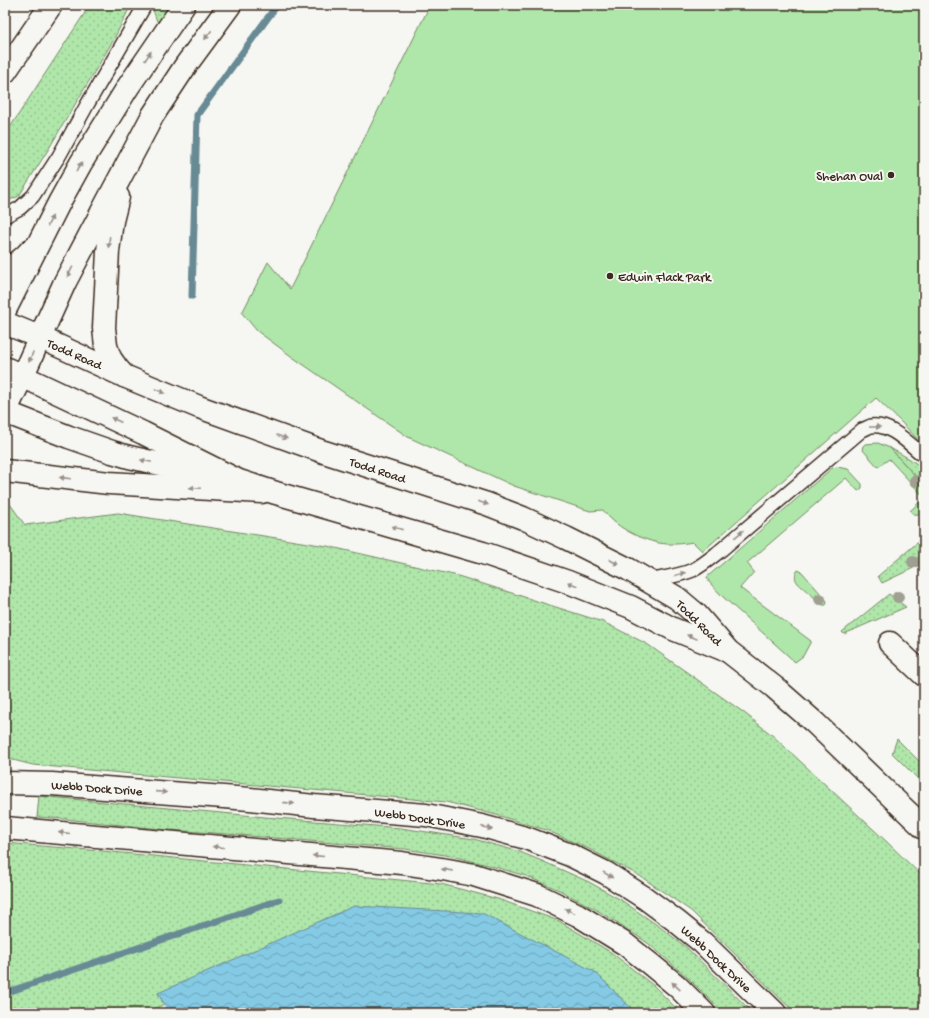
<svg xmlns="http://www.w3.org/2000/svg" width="929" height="1018" viewBox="0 0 929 1018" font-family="'Gochi Hand',sans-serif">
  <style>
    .grass { fill: url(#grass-dots); stroke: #758864 }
    .green { fill: #afe6a9; stroke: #758864 }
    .water { fill: url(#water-waves); stroke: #678a95 }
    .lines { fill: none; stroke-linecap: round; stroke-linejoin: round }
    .stream { stroke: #678a95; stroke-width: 7 }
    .service-casing { stroke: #3b2a1e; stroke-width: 16 }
    .minor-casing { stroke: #3b2a1e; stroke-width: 25 }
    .tertiary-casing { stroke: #3b2a1e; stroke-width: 25 }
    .secondary-casing { stroke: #3b2a1e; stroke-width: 25 }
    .primary-casing { stroke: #3b2a1e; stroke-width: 25 }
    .motorway-casing { stroke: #3b2a1e; stroke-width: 25 }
    .service { stroke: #f6f6f2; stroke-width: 13 }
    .minor { stroke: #f6f6f2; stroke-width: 22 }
    .tertiary { stroke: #f6f6f2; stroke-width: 22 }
    .secondary { stroke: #f6f6f2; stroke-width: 22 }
    .primary { stroke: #f6f6f2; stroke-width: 22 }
    .motorway { stroke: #f6f6f2; stroke-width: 22 }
    .tree { fill: #9fa091 }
    .oneway { fill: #989088 }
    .poi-dot { fill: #3b2a1e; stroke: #f6f6f2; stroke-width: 1.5 }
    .labels { text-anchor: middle; stroke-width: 4; stroke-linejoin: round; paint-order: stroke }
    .poi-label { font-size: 13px; fill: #3b2a1e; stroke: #f6f6f2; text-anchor: end }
    .street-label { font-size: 13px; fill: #3b2a1e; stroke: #f6f6f2 }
  </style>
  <defs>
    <pattern id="grass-dots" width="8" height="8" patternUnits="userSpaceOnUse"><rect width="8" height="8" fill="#afe6a9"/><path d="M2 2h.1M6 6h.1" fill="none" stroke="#97c591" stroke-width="1.8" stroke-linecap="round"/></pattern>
    <pattern id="water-waves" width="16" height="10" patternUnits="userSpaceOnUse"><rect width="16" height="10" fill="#84cae5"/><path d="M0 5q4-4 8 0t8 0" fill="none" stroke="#6da4b9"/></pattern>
  </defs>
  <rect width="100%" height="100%" fill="#f6f6f2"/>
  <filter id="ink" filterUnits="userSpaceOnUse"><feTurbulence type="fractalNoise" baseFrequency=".025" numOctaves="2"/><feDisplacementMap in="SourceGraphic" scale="8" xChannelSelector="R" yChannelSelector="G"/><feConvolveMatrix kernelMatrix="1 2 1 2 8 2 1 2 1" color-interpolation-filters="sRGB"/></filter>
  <g filter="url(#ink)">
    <g class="grass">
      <path d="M90,5H131L114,39L48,150L19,196L5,202V135Z"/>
      <path d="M153,5H171L158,24L152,7Z"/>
      <path d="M890,448L910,459L924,469V486Z"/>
      <path d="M5,497L25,525L118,513L327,546L458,576L603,622L647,644L743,712L772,735L887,842L924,878V1013H795L691,911L640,876L589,849L546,830L500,816L446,802L33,765L5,758Z"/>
      <path d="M924,537V563L882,583L878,576Z"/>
      <path d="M889,594L906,607L844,634L842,632Z"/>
      <path d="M897,739L924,766V785L892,753Z"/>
      <path d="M39,796L265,817L401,828L474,839L520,852L542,861L589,882L621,900L660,927L686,947L753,1013H723L687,977L649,944L621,925L595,909L559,890L526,876L488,865L451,856L405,849L215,833L169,830L65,819L37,817Z"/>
      <path d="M5,843L102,851L441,884L498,899L559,921L612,953L654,986L681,1013H636L595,972L158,993L164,1004L148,1013H5Z"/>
    </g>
    <g class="green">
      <path d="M430,5H924V446L901,422L876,398L711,544L702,551L693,542C682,544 670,545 659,543C639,539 615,527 603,510L590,511L514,486L408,437L291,356L257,331L242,313L268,262L290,289Z"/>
      <path d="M878,443L890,448L924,486V497L889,459L878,467L862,449L863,446L865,444Z"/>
      <path d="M837,467L848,469L862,484V488L858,491L846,478L747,563L754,572L740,588L811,641L803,656L795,662L722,596L709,582L707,577L832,468Z"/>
      <path d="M924,498V510C919,515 915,516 910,511Z"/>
      <path d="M798,570L802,572L827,601L826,605H823L821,604C817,600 813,596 809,593C802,586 790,581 798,570Z"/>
    </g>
    <path class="water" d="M354,906L482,913L595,972L636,1013H169L158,993Z"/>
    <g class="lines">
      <g class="stream">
        <path d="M192,296L197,115L277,5"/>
        <path d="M5,993L279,900"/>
      </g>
      <g class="service-casing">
        <g id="service">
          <path d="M5,216L20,208L33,196L59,156L87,105L145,5"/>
          <path d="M647,581C662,578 679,576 693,570C703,565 712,557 721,550L862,430C865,429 868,427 871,426C891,423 910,445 924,456"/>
        </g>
      </g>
      <g class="minor-casing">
        <path id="minor" d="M890,643L924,675"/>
      </g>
      <g class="tertiary-casing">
        <g id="tertiary">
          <path d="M5,783L52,784L250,799L314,806L426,815L482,826L526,838L570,855L606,873L645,898L676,921L703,943L775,1013"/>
          <path d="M5,828L402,863L448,870L474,875L537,895L578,915L625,944L649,963L677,986L704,1013"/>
        </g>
      </g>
      <g class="secondary-casing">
        <g id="secondary">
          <path d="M5,412L69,437L112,452L129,457L224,478"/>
          <path d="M5,412L22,377"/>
          <path d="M5,471L109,483L262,492"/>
        </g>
      </g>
      <g class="primary-casing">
        <g id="primary">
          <path d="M118,197L112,221L108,251L104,328L106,346L110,358L117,368L124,376"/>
          <path d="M5,269C16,265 24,258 31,250"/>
          <path d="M5,310L60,201L81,163L128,87L184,5"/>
          <path d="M5,323L39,337L124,376L199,407L324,452L487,504L523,518L566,538L628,569L677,598L696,614L728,651L774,687L815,723L924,828"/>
          <path d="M5,368L143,433L239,481L276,493L483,553L568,582L631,607L673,629L725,650"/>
          <path d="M22,377L65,282L153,115L186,65L230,5"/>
        </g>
      </g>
      <g class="motorway-casing">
        <path id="motorway" d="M5,72L51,5"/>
      </g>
      <use href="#service" class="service"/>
      <use href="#minor" class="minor"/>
      <use href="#tertiary" class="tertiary"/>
      <use href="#secondary" class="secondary"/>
      <use href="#primary" class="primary"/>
      <use href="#motorway" class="motorway"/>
    </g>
    <g class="tree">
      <circle cx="915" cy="481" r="6"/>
      <circle cx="913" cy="562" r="6"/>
      <circle cx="898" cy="597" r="6"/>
      <circle cx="820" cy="599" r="6"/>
    </g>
    <defs><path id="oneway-solid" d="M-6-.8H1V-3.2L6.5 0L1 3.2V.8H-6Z"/></defs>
    <g class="oneway">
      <use href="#oneway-solid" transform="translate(208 35) rotate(127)"/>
      <use href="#oneway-solid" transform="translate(148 56) rotate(-56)"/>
      <use href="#oneway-solid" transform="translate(79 167) rotate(-60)"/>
      <use href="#oneway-solid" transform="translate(50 221) rotate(-63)"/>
      <use href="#oneway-solid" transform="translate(109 242) rotate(97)"/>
      <use href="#oneway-solid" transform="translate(70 272) rotate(118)"/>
      <use href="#oneway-solid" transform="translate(31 357) rotate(113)"/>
      <use href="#oneway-solid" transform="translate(160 391) rotate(23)"/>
      <use href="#oneway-solid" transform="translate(116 420) rotate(-155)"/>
      <use href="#oneway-solid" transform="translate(875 427)"/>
      <use href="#oneway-solid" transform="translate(282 437) rotate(19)"/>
      <use href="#oneway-solid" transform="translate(146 461) rotate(-168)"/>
      <use href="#oneway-solid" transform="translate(65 478) rotate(-173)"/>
      <use href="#oneway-solid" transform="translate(195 488) rotate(-177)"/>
      <use href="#oneway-solid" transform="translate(483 503) rotate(18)"/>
      <use href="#oneway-solid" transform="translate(397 528) rotate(-164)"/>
      <use href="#oneway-solid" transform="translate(739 534) rotate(-40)"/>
      <use href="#oneway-solid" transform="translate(614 562) rotate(28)"/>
      <use href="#oneway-solid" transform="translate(680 574) rotate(-16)"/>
      <use href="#oneway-solid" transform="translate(573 584) rotate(-159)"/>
      <use href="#oneway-solid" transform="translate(692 637) rotate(-158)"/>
      <use href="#oneway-solid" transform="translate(161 792) rotate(4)"/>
      <use href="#oneway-solid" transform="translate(289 803) rotate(6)"/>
      <use href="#oneway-solid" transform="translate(487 828) rotate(15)"/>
      <use href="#oneway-solid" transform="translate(64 833) rotate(-175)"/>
      <use href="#oneway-solid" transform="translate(218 847) rotate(-175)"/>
      <use href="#oneway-solid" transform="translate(318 856) rotate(-175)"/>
      <use href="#oneway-solid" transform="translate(447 870) rotate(-171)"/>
      <use href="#oneway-solid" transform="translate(608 875) rotate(31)"/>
      <use href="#oneway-solid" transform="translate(570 911) rotate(-154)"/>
      <use href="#oneway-solid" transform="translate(676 986) rotate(-137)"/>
    </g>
  </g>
  <g class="poi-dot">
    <circle cx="891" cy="175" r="4"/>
    <circle cx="610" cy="276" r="4"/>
  </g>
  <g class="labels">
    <g class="poi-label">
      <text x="883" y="180">Shehan Oval</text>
      <text x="618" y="281" text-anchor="start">Edwin Flack Park</text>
    </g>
    <g class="street-label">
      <text transform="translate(75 353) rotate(24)" y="5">Todd Road</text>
      <text transform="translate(378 469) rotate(18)" y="5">Todd Road</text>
      <text transform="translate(700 622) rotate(45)" y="5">Todd Road</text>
      <text transform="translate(97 787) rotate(4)" y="5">Webb Dock Drive</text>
      <text transform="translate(420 817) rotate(8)" y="5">Webb Dock Drive</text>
      <text transform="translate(717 958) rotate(43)" y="5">Webb Dock Drive</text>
    </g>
  </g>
  <rect width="929" height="1018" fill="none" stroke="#f6f6f2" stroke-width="20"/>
  <rect x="10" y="10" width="909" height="998" fill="none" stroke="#3b2a1e" stroke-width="1.5" filter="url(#ink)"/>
</svg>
